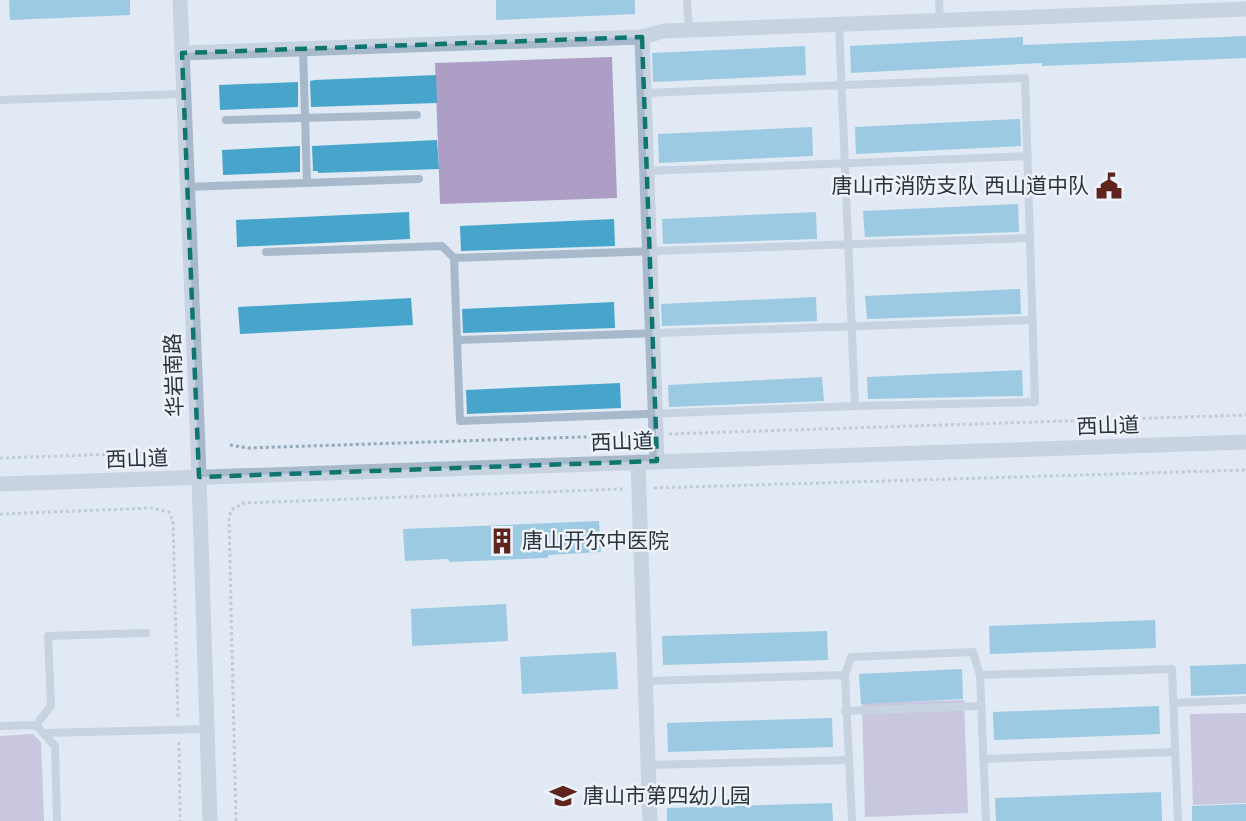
<svg xmlns="http://www.w3.org/2000/svg" width="1246" height="821" viewBox="0 0 1246 821" font-family="'DM Sans','Noto Sans SC',sans-serif">
  <style>
    .green { fill: #ad9ec5 }
    .building { fill: #47a5cc }
    .lines { fill: none; stroke-linecap: round; stroke-linejoin: round }
    .path { stroke: #95a8ba; stroke-width: 3; stroke-dasharray: 3 3; stroke-linecap: butt }
    .service { stroke: #a8b9cb; stroke-width: 8 }
    .minor { stroke: #a8b9cb; stroke-width: 15 }
    .tertiary { stroke: #a8b9cb; stroke-width: 15 }
    .marked { fill: none; stroke: #0f766e; stroke-width: 4.5; stroke-dasharray: 12 8; stroke-linejoin: round }
    .labels { text-anchor: middle; stroke-width: 5; stroke-linejoin: round; paint-order: stroke }
    .poi-label { font-size: 21px; fill: #2a353b; stroke: #edf3fb; text-anchor: start }
    .street-label { font-size: 21px; fill: #2a353b; stroke: #edf3fb }
  </style>
  <rect width="100%" height="100%" fill="#e0e9f4"/>
  <g class="green">
    <path d="M612,57L617,198L440,204L435,63Z"/>
    <path d="M964,700L968,813L865,817L862,703Z"/>
    <path d="M1246,713V803L1193,805L1190,714Z"/>
    <path d="M33,734L41,742L44,821H0V736Z"/>
  </g>
  <g class="building">
    <path d="M9,0H130V15L10,20Z"/>
    <path d="M496,0H635V14L496,20Z"/>
    <path d="M1246,36V58L1042,66V63L851,73L850,46L1023,37V45Z"/>
    <path d="M805,46L806,75L653,82L652,53Z"/>
    <path d="M436,75L437,103L311,107L310,81L315,80Z"/>
    <path d="M298,82V107L220,110L219,85Z"/>
    <path d="M1020,119L1021,146L856,154L855,127Z"/>
    <path d="M812,127L813,156L659,163L658,134Z"/>
    <path d="M437,140L439,169L318,173V171H313L312,146Z"/>
    <path d="M300,146V172L223,175L222,150Z"/>
    <path d="M1018,204L1019,232L865,237L863,211Z"/>
    <path d="M409,212L410,239L237,247L236,220Z"/>
    <path d="M816,212L817,239L663,244L662,219Z"/>
    <path d="M614,219L615,246L461,251L460,226Z"/>
    <path d="M1020,289L1021,314L867,319L865,296Z"/>
    <path d="M816,297L817,321L662,326L661,304Z"/>
    <path d="M411,298L413,325L240,334L238,307Z"/>
    <path d="M614,302L615,328L463,333L462,309Z"/>
    <path d="M1022,370L1023,396L868,399L867,377Z"/>
    <path d="M822,377L824,401L669,407L668,385Z"/>
    <path d="M620,383L621,408L467,414L466,390Z"/>
    <path d="M599,521L601,552L549,555L547,558L450,562L448,559L405,561L403,529Z"/>
    <path d="M506,604L508,641L412,646L411,609Z"/>
    <path d="M1155,620L1156,648L990,654L989,626Z"/>
    <path d="M827,631L828,660L663,665L662,636Z"/>
    <path d="M616,652L618,689L522,694L520,657Z"/>
    <path d="M1246,664V694L1191,696L1190,666Z"/>
    <path d="M962,669L963,699L861,704L859,674Z"/>
    <path d="M1159,706L1160,734L994,740L993,712Z"/>
    <path d="M832,718L833,747L668,752L667,723Z"/>
    <path d="M1161,792L1162,821H996L995,798Z"/>
    <path d="M832,803L833,821H667V808Z"/>
    <path d="M1246,804V821H1192V806Z"/>
  </g>
  <g class="lines">
    <g class="path">
      <path d="M669,434L1246,415"/>
      <path d="M230,445L248,448L642,435"/>
      <path d="M0,458L148,453L165,448"/>
      <path d="M654,488L1246,470"/>
      <path d="M0,514L152,508L169,512L173,521L178,717"/>
      <path d="M179,742L180,821"/>
      <path d="M236,821L229,520L231,510L244,503L623,489"/>
    </g>
    <g class="service">
      <path d="M687,0L689,30"/>
      <path d="M939,0L940,20"/>
      <path d="M303,49L307,183"/>
      <path d="M644,93L1025,78L1035,402L855,406"/>
      <path d="M0,100L183,94"/>
      <path d="M226,120L417,115"/>
      <path d="M647,171L1028,156"/>
      <path d="M187,187L419,179"/>
      <path d="M266,252L442,246L454,258L1030,238"/>
      <path d="M454,258L460,421L855,406L839,24"/>
      <path d="M457,340L1032,320"/>
      <path d="M645,681L845,675"/>
      <path d="M1173,703L1246,700"/>
      <path d="M845,711L980,706"/>
      <path d="M36,725L51,706L48,636L146,633"/>
      <path d="M0,726L36,725L55,746L57,821"/>
      <path d="M43,733L208,729"/>
      <path d="M983,759L1175,752"/>
      <path d="M648,765L848,760"/>
      <path d="M852,821L845,675L851,657L973,652L980,675"/>
      <path d="M986,821L980,675L1172,669L1178,821"/>
    </g>
    <g class="minor">
      <path d="M642,37L664,31L1246,9"/>
      <path d="M182,53L642,37L657,461"/>
      <path d="M638,462L650,821"/>
    </g>
    <g class="tertiary">
      <path d="M180,0L198,448L210,821"/>
      <path d="M0,484L1246,442"/>
    </g>
  </g>
  <path d="M0 0H1246V821H0ZM642,37L657,461L199,477L182,53Z" fill="#e0e9f4" fill-opacity=".55" fill-rule="evenodd"/>
  <path class="marked" d="M642,37L657,461L199,477L182,53Z"/>
  <defs>
    <g id="civic-bare" transform="scale(2.07)"><path d="M-.6-6.5H3V-4.5H.6V-3L4-1V1h2V6H-6V1h2V-1L-.6-3ZM-1.2 2.5V6h2.4V2.5Z" fill="#60241d" stroke="#edf3fb" stroke-width="2.5" paint-order="stroke"/></g>
    <g id="building-bare" transform="scale(2.07)"><path d="M-4-6H4V6H1V3H-1V6H-4ZM-2.5-4.3h1.7v1.8h-1.7ZM.8-4.3h1.7v1.8H.8ZM-2.5-1h1.7V.8h-1.7ZM.8-1h1.7V.8H.8Z" fill="#60241d" stroke="#edf3fb" stroke-width="2.5" paint-order="stroke"/></g>
    <g id="school-bare" transform="scale(2.07)"><path d="M0-5L7-2L0 1L-7-2ZM-4 1L0 2.5L4 1V4Q0 6-4 4Z" fill="#60241d" stroke="#edf3fb" stroke-width="2.5" paint-order="stroke"/></g>
  </defs>
  <g fill-rule="evenodd">
    <use href="#civic-bare" x="1109" y="186"/>
    <use href="#building-bare" x="502" y="541"/>
    <use href="#school-bare" x="563" y="796"/>
  </g>
  <g class="labels">
    <g class="poi-label">
      <text x="1089" y="193" text-anchor="end">唐山市消防支队 西山道中队</text>
      <text x="522" y="548">唐山开尔中医院</text>
      <text x="583" y="803">唐山市第四幼儿园</text>
    </g>
    <g class="street-label">
      <text transform="translate(174 375) rotate(-92)" y="7">华岩南路</text>
      <text transform="translate(1108 426) rotate(-2)" y="7">西山道</text>
      <text transform="translate(622 442) rotate(-2)" y="7">西山道</text>
      <text transform="translate(137 459) rotate(-2)" y="7">西山道</text>
    </g>
  </g>
</svg>
